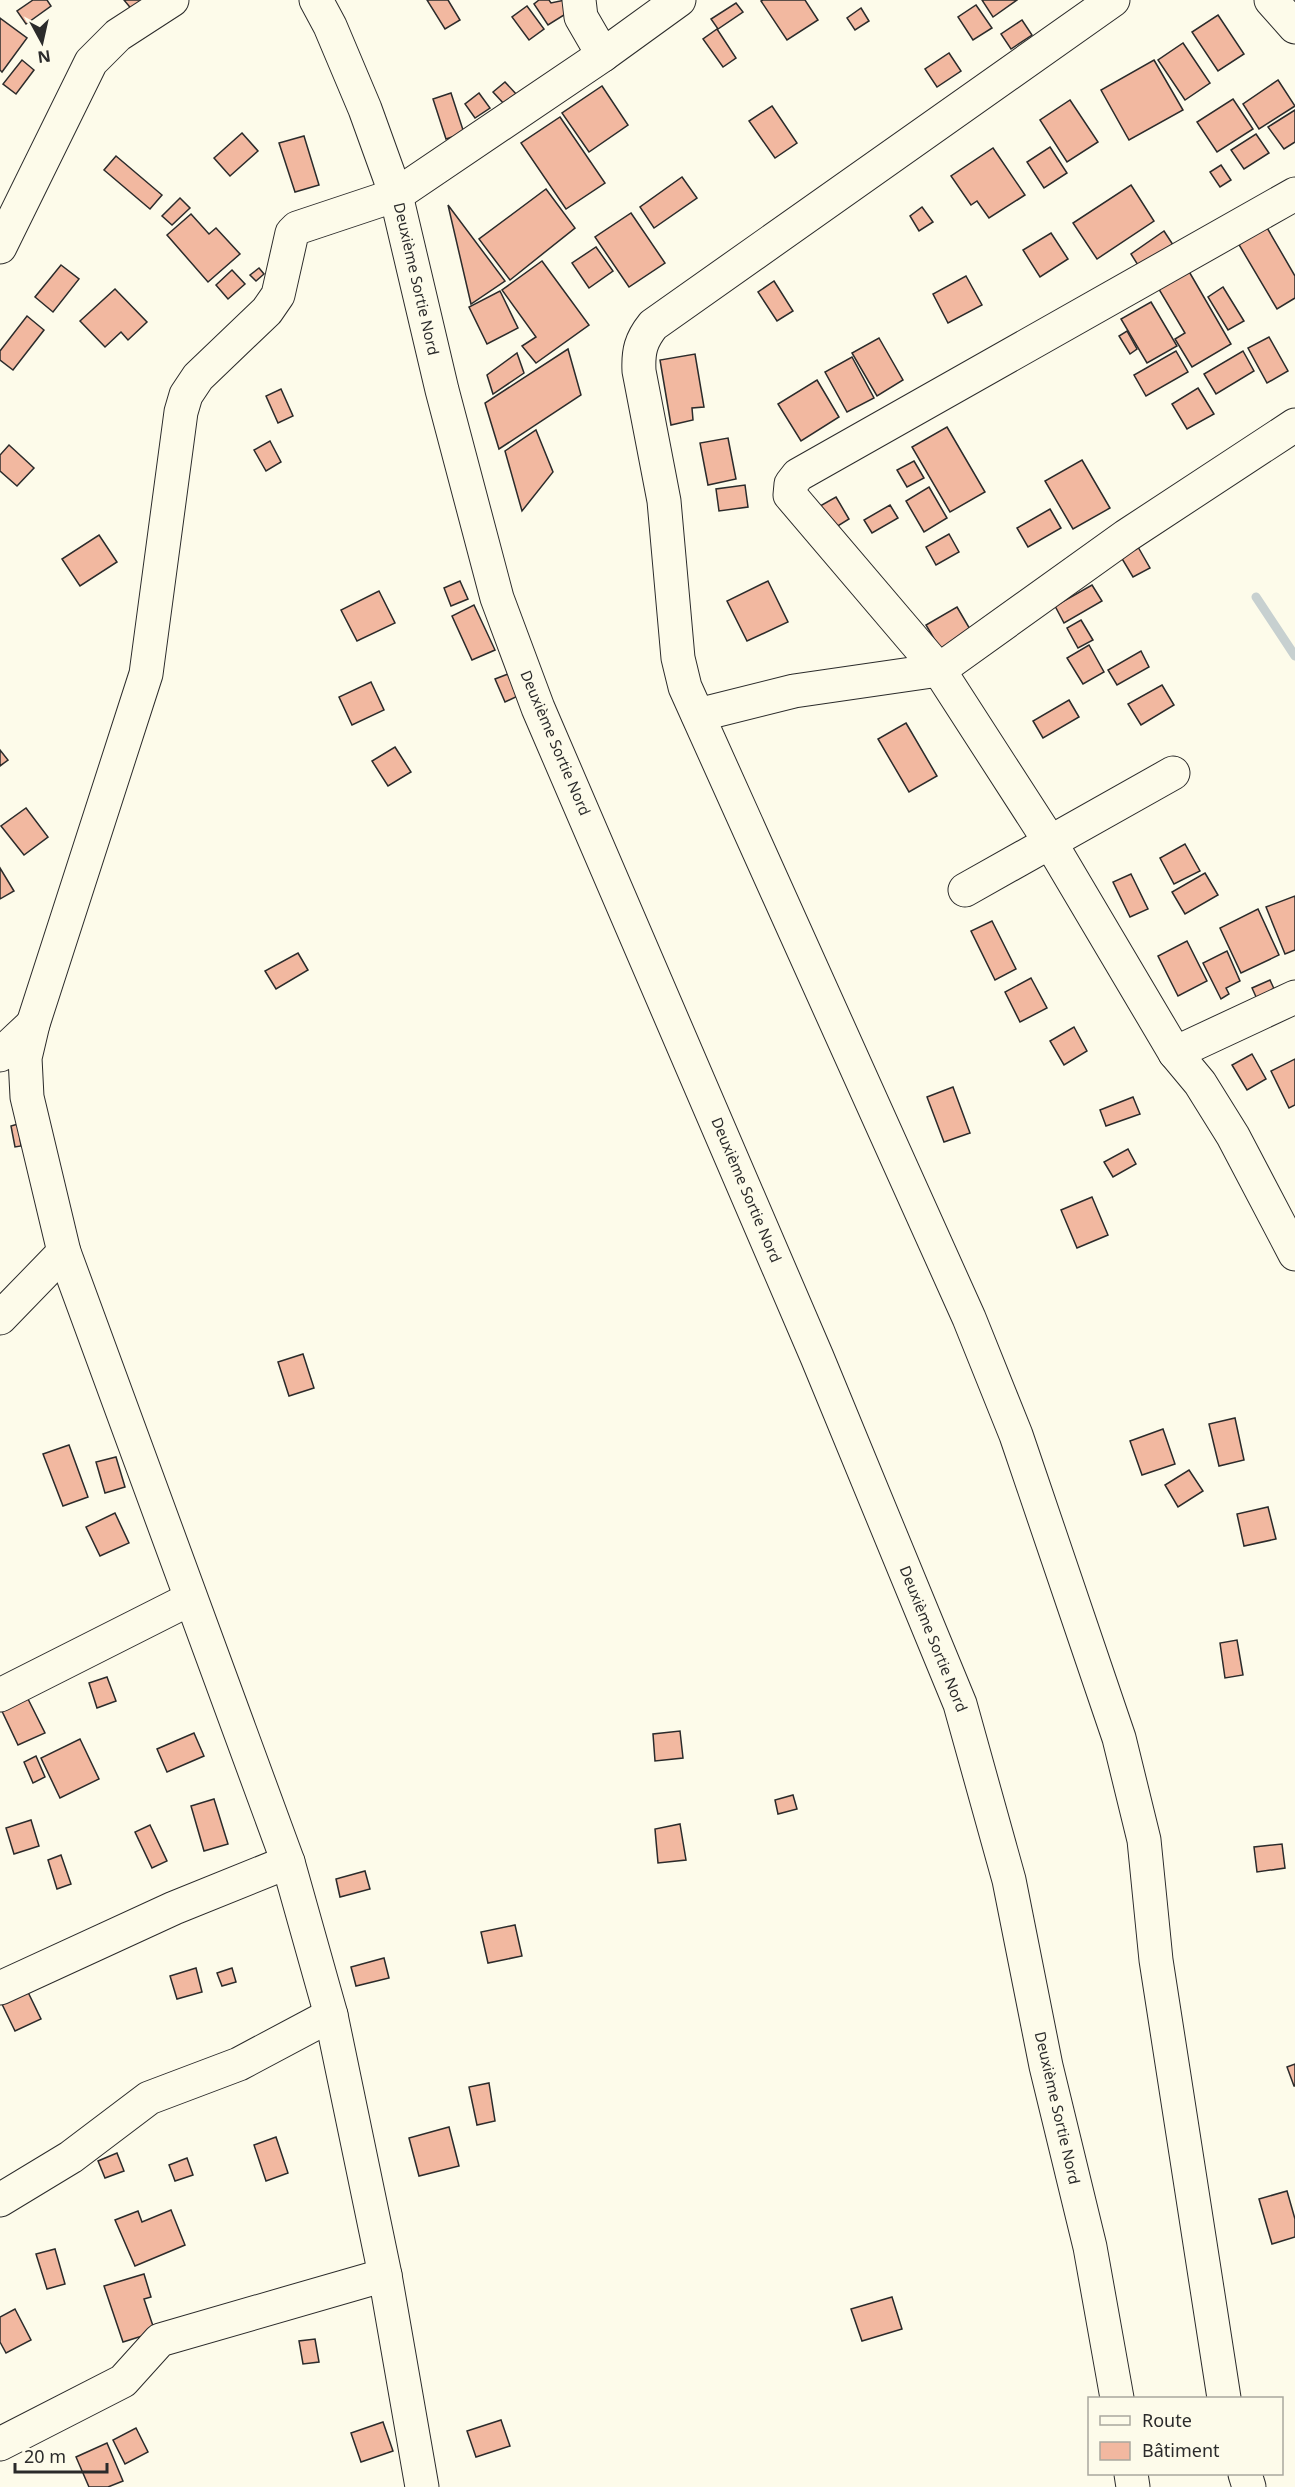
<svg xmlns="http://www.w3.org/2000/svg" width="1295" height="2487" viewBox="0 0 1295 2487" font-family="'Noto Sans',sans-serif">
  <style>
    .lines { fill: none; stroke-linecap: round; stroke-linejoin: round }
    .stream { stroke: #c7d0d0; stroke-width: 9 }
    .building { fill: #f2b8a0; stroke: #2b2b2b; stroke-width: 1.5 }
    .minor-casing { stroke: #2b2b2b; stroke-width: 35 }
    .major-casing { stroke: #2b2b2b; stroke-width: 35 }
    .minor { stroke: #fdfbea; stroke-width: 33 }
    .major { stroke: #fdfbea; stroke-width: 33 }
    .labels { text-anchor: middle; stroke-width: 4.5; stroke-linejoin: round; paint-order: stroke }
    .street-label { font-size: 15px; fill: #2b2b2b; stroke: #fdfbea }
  </style>
  <rect width="100%" height="100%" fill="#fdfbea"/>
  <g class="lines">
    <path class="stream" d="M1256,597L1295,656"/>
  </g>
  <g class="building">
    <path d="M33,0H47L51,6L26,24L17,11Z"/>
    <path d="M124,0H158L138,17Z"/>
    <path d="M427,0H448L460,20L445,29Z"/>
    <path d="M539,0H549L551,3L565,0L572,10L548,25L534,4Z"/>
    <path d="M763,0H805L818,20L787,40L761,1Z"/>
    <path d="M982,0H1017L993,17Z"/>
    <path d="M736,3L743,12L718,29L711,19Z"/>
    <path d="M976,5L992,28L973,40L958,17Z"/>
    <path d="M527,6L544,29L529,40L512,17Z"/>
    <path d="M861,8L869,21L855,30L847,18Z"/>
    <path d="M1218,15L1244,54L1218,71L1192,32Z"/>
    <path d="M0,18L27,38L2,72L0,70Z"/>
    <path d="M1022,20L1032,35L1011,49L1001,34Z"/>
    <path d="M717,29L736,58L723,67L703,39Z"/>
    <path d="M1183,43L1210,83L1185,100L1158,60Z"/>
    <path d="M949,53L961,71L937,87L925,69Z"/>
    <path d="M22,60L34,70L16,94L3,84Z"/>
    <path d="M1154,60L1183,110L1129,140L1101,90Z"/>
    <path d="M1278,80L1295,106L1259,129L1243,104Z"/>
    <path d="M505,82L517,95L505,105L493,92Z"/>
    <path d="M602,86L628,125L589,152L562,113Z"/>
    <path d="M451,93L464,133L446,139L433,99Z"/>
    <path d="M479,93L490,108L475,118L465,104Z"/>
    <path d="M1233,99L1253,129L1217,152L1197,122Z"/>
    <path d="M1070,100L1098,142L1067,162L1040,120Z"/>
    <path d="M772,106L797,143L775,158L749,121Z"/>
    <path d="M1295,110V142L1284,149L1268,127Z"/>
    <path d="M560,117L605,183L566,209L521,143Z"/>
    <path d="M242,133L258,151L230,176L214,158Z"/>
    <path d="M1256,134L1269,153L1244,169L1231,150Z"/>
    <path d="M304,136L319,185L295,192L279,143Z"/>
    <path d="M1050,147L1067,173L1044,188L1027,162Z"/>
    <path d="M993,148L1025,195L989,218L977,201L971,205L951,176Z"/>
    <path d="M116,156L162,195L150,209L104,170Z"/>
    <path d="M1221,165L1231,180L1220,187L1210,172Z"/>
    <path d="M682,177L697,198L654,228L640,207Z"/>
    <path d="M1131,185L1154,221L1097,259L1073,223Z"/>
    <path d="M546,189L575,228L510,280L479,239Z"/>
    <path d="M180,198L190,208L172,225L162,216Z"/>
    <path d="M448,205L505,281L471,304Z"/>
    <path d="M922,207L933,222L919,231L910,216Z"/>
    <path d="M631,213L665,263L629,287L595,237Z"/>
    <path d="M191,214L209,234L216,228L240,254L208,282L167,235Z"/>
    <path d="M1266,226L1295,276V298L1277,309L1238,243Z"/>
    <path d="M1164,231L1177,251L1143,273L1131,254Z"/>
    <path d="M1051,233L1068,259L1040,277L1023,250Z"/>
    <path d="M596,247L613,271L589,288L572,263Z"/>
    <path d="M542,261L589,325L536,363L522,346L536,337L502,290Z"/>
    <path d="M61,265L79,279L53,312L35,297Z"/>
    <path d="M259,268L264,274L256,281L250,275Z"/>
    <path d="M1187,268L1231,344L1192,367L1175,339L1185,333L1157,286Z"/>
    <path d="M232,270L245,284L228,299L216,285Z"/>
    <path d="M966,276L982,305L948,323L933,294Z"/>
    <path d="M774,281L793,311L777,321L758,292Z"/>
    <path d="M1223,287L1244,321L1228,330L1208,297Z"/>
    <path d="M115,289L147,322L128,340L121,332L105,347L80,321Z"/>
    <path d="M500,291L518,328L487,344L469,307Z"/>
    <path d="M1151,302L1177,346L1147,363L1121,319Z"/>
    <path d="M27,316L44,330L13,370L0,360V351Z"/>
    <path d="M1127,331L1137,349L1130,354L1119,336Z"/>
    <path d="M1269,337L1288,371L1267,383L1248,348Z"/>
    <path d="M879,338L903,380L877,396L852,353Z"/>
    <path d="M568,349L581,395L499,449L485,403Z"/>
    <path d="M1176,351L1188,372L1146,396L1134,375Z"/>
    <path d="M1243,351L1254,371L1216,394L1204,374Z"/>
    <path d="M517,353L524,373L493,394L487,375Z"/>
    <path d="M695,354L704,407L692,408L693,420L671,425L660,360Z"/>
    <path d="M852,357L874,398L847,412L825,372Z"/>
    <path d="M817,380L839,417L801,441L778,404Z"/>
    <path d="M1198,388L1214,414L1187,429L1172,404Z"/>
    <path d="M281,389L293,416L278,423L266,396Z"/>
    <path d="M947,427L985,492L950,512L912,447Z"/>
    <path d="M536,430L553,472L522,511L505,451Z"/>
    <path d="M728,438L736,479L708,485L700,443Z"/>
    <path d="M270,441L281,462L266,471L254,450Z"/>
    <path d="M9,445L34,468L17,486L0,471V455Z"/>
    <path d="M1082,460L1110,508L1073,529L1045,481Z"/>
    <path d="M914,461L924,478L907,487L897,470Z"/>
    <path d="M745,485L748,507L719,511L716,489Z"/>
    <path d="M929,487L947,518L924,532L906,501Z"/>
    <path d="M836,497L849,519L833,529L820,506Z"/>
    <path d="M890,505L898,518L872,533L864,520Z"/>
    <path d="M1050,509L1061,528L1028,547L1017,528Z"/>
    <path d="M949,534L959,552L936,565L926,547Z"/>
    <path d="M99,535L117,562L80,586L62,559Z"/>
    <path d="M1138,547L1150,568L1133,577L1121,557Z"/>
    <path d="M460,581L468,599L451,606L444,588Z"/>
    <path d="M768,581L788,622L747,641L727,601Z"/>
    <path d="M1092,585L1102,601L1064,623L1055,606Z"/>
    <path d="M379,591L395,623L357,641L341,610Z"/>
    <path d="M474,605L495,650L472,660L452,616Z"/>
    <path d="M957,607L974,636L943,654L926,625Z"/>
    <path d="M1081,620L1093,640L1078,648L1067,628Z"/>
    <path d="M1089,645L1104,672L1083,684L1067,658Z"/>
    <path d="M1141,651L1149,667L1117,685L1108,670Z"/>
    <path d="M508,674L518,696L505,702L495,679Z"/>
    <path d="M371,682L384,710L352,725L339,697Z"/>
    <path d="M1162,685L1174,705L1141,725L1128,704Z"/>
    <path d="M1069,700L1079,717L1043,738L1033,721Z"/>
    <path d="M906,723L937,776L909,792L878,739Z"/>
    <path d="M395,747L411,772L388,786L372,761Z"/>
    <path d="M0,750L8,760L0,766Z"/>
    <path d="M26,808L48,837L24,855L1,826Z"/>
    <path d="M1185,844L1200,871L1174,884L1160,858Z"/>
    <path d="M0,868L14,891L0,899Z"/>
    <path d="M1205,873L1218,895L1185,914L1172,892Z"/>
    <path d="M1131,874L1148,909L1130,917L1113,882Z"/>
    <path d="M1295,896V950L1285,954L1266,907Z"/>
    <path d="M1258,909L1279,955L1241,973L1220,928Z"/>
    <path d="M992,921L1016,969L995,980L971,931Z"/>
    <path d="M1187,941L1207,981L1178,996L1158,956Z"/>
    <path d="M1227,951L1240,981L1226,988L1229,994L1221,999L1203,963Z"/>
    <path d="M298,953L308,970L276,989L265,971Z"/>
    <path d="M1031,978L1047,1008L1020,1022L1005,992Z"/>
    <path d="M1270,980L1280,1002L1262,1010L1252,988Z"/>
    <path d="M1074,1027L1087,1051L1064,1065L1050,1041Z"/>
    <path d="M1252,1054L1266,1079L1247,1090L1232,1065Z"/>
    <path d="M1295,1059V1105L1289,1108L1271,1071Z"/>
    <path d="M953,1087L970,1133L944,1142L927,1097Z"/>
    <path d="M1133,1097L1140,1114L1106,1126L1100,1110Z"/>
    <path d="M18,1124L21,1146L15,1147L11,1126Z"/>
    <path d="M1128,1149L1136,1164L1113,1177L1104,1162Z"/>
    <path d="M1092,1197L1108,1235L1077,1248L1061,1210Z"/>
    <path d="M303,1354L314,1388L289,1396L278,1362Z"/>
    <path d="M1235,1418L1244,1460L1219,1466L1209,1424Z"/>
    <path d="M1163,1429L1175,1464L1142,1475L1130,1441Z"/>
    <path d="M69,1445L88,1497L63,1506L43,1454Z"/>
    <path d="M116,1457L125,1487L105,1493L96,1462Z"/>
    <path d="M1189,1470L1203,1491L1178,1507L1165,1485Z"/>
    <path d="M1268,1507L1276,1539L1244,1546L1237,1514Z"/>
    <path d="M115,1513L129,1543L100,1556L86,1527Z"/>
    <path d="M1237,1640L1243,1675L1225,1678L1220,1643Z"/>
    <path d="M107,1677L116,1701L97,1708L89,1683Z"/>
    <path d="M27,1697L45,1733L18,1745L1,1709Z"/>
    <path d="M680,1731L683,1758L655,1761L653,1734Z"/>
    <path d="M194,1733L204,1756L167,1772L157,1749Z"/>
    <path d="M80,1739L99,1779L60,1798L41,1758Z"/>
    <path d="M36,1756L45,1777L33,1783L24,1762Z"/>
    <path d="M793,1795L797,1809L778,1814L775,1800Z"/>
    <path d="M214,1799L228,1844L204,1851L191,1806Z"/>
    <path d="M31,1820L39,1846L14,1854L6,1828Z"/>
    <path d="M680,1824L686,1860L658,1863L655,1829Z"/>
    <path d="M150,1825L167,1861L152,1868L135,1832Z"/>
    <path d="M1282,1844L1285,1868L1257,1872L1254,1847Z"/>
    <path d="M61,1855L71,1884L57,1889L48,1860Z"/>
    <path d="M365,1871L370,1889L340,1897L336,1879Z"/>
    <path d="M515,1925L522,1956L488,1963L481,1932Z"/>
    <path d="M384,1958L389,1978L356,1986L351,1967Z"/>
    <path d="M196,1968L202,1992L177,1999L170,1976Z"/>
    <path d="M232,1968L236,1982L222,1986L217,1973Z"/>
    <path d="M25,1986L41,2019L15,2031L0,2000Z"/>
    <path d="M1295,2064V2086H1294L1287,2067Z"/>
    <path d="M489,2083L495,2121L477,2125L469,2087Z"/>
    <path d="M449,2127L459,2166L419,2176L409,2138Z"/>
    <path d="M276,2137L288,2173L266,2181L254,2145Z"/>
    <path d="M117,2153L124,2171L105,2178L98,2161Z"/>
    <path d="M187,2158L193,2175L175,2181L169,2165Z"/>
    <path d="M1287,2191L1295,2219V2237L1272,2244L1259,2199Z"/>
    <path d="M171,2210L185,2245L135,2266L115,2220L138,2211L142,2222Z"/>
    <path d="M55,2249L65,2284L47,2289L36,2254Z"/>
    <path d="M144,2274L151,2297L144,2299L155,2332L123,2342L104,2286Z"/>
    <path d="M892,2297L902,2329L862,2341L851,2309Z"/>
    <path d="M15,2309L31,2340L6,2353L0,2342V2317Z"/>
    <path d="M315,2339L319,2362L303,2364L299,2341Z"/>
    <path d="M501,2420L510,2446L476,2457L467,2431Z"/>
    <path d="M383,2422L393,2451L361,2462L351,2433Z"/>
    <path d="M136,2428L148,2452L125,2464L113,2440Z"/>
    <path d="M107,2443L123,2481L108,2487H89L76,2457Z"/>
  </g>
  <g class="lines">
    <g class="minor-casing">
      <g id="minor">
        <path d="M579,0L581,17L603,55"/>
        <path d="M1113,0L653,325C641,340 638,351 639,371L664,501L678,658L685,687L969,1318L1016,1435L1119,1738L1144,1840L1156,1960L1224,2398"/>
        <path d="M1271,0L1295,27"/>
        <path d="M1295,194L798,475L791,484L790,495L939,670L1050,842L1175,1053L1200,1083L1233,1136L1295,1254"/>
        <path d="M0,247L91,62L118,35L172,0"/>
        <path d="M698,715L794,691L939,670L1126,536L1295,425"/>
        <path d="M965,890L1173,773"/>
        <path d="M1175,1053L1295,997"/>
        <path d="M0,1055L33,1024"/>
        <path d="M0,1318L64,1252"/>
        <path d="M0,1695L190,1599"/>
        <path d="M0,1988L174,1908L288,1862"/>
        <path d="M0,2200L71,2157L149,2098L239,2064L331,2015"/>
        <path d="M0,2444L123,2381L160,2340L385,2275"/>
        <path d="M1245,2474L1249,2487"/>
        <path d="M422,2487L385,2275L331,2015L288,1862L64,1252L27,1097L25,1058L33,1024L146,674L181,412L186,395L198,377L267,311L278,295L292,233L297,228L396,195L603,55L679,0"/>
      </g>
    </g>
    <g class="major-casing">
      <g id="major">
        <path d="M316,0L330,26L365,109L396,195L442,390L497,598L538,708L817,1357L960,1704L1009,1880L1046,2066L1090,2247L1117,2398"/>
        <path d="M1131,2474L1133,2487"/>
      </g>
    </g>
    <use href="#minor" class="minor"/>
    <use href="#major" class="major"/>
  </g>
  <g class="labels">
    <g class="street-label">
      <text transform="translate(416 279) rotate(77)" y="5">Deuxième Sortie Nord</text>
      <text transform="translate(555 743) rotate(67)" y="5">Deuxième Sortie Nord</text>
      <text transform="translate(746 1190) rotate(67)" y="5">Deuxième Sortie Nord</text>
      <text transform="translate(933 1639) rotate(68)" y="5">Deuxième Sortie Nord</text>
      <text transform="translate(1057 2108) rotate(77)" y="5">Deuxième Sortie Nord</text>
    </g>
  </g>
  <rect x="1088" y="2397" width="195" height="78" fill="#fdfbea" stroke="#a9a89e" stroke-width="1.5"/>
  <rect x="1100" y="2416" width="30" height="9" fill="#fdfbea" stroke="#a9a89e" stroke-width="1.5"/>
  <text x="1142" y="2427" font-size="18" fill="#2b2b2b">Route</text>
  <rect x="1100" y="2442" width="30" height="18" fill="#f2b8a0" stroke="#a9a89e" stroke-width="1.5"/>
  <text x="1142" y="2457" font-size="18" fill="#2b2b2b">Bâtiment</text>
  <g transform="translate(42 42) rotate(172)" stroke="#fdfbea" stroke-width="4.5" paint-order="stroke">
  <path d="M0-4.5L10 22L0 15L-10 22Z" fill="#2b2b2b"/>
  <text y="-9" font-size="16" font-weight="bold" text-anchor="middle" fill="#2b2b2b">N</text>
  </g>
  <path d="M15 2463v9h92v-9" fill="none" stroke="#2b2b2b" stroke-width="3"/>
  <text x="24" y="2463" font-size="18" fill="#2b2b2b" stroke="#fdfbea" stroke-width="4.5" paint-order="stroke">20 m</text>
</svg>
